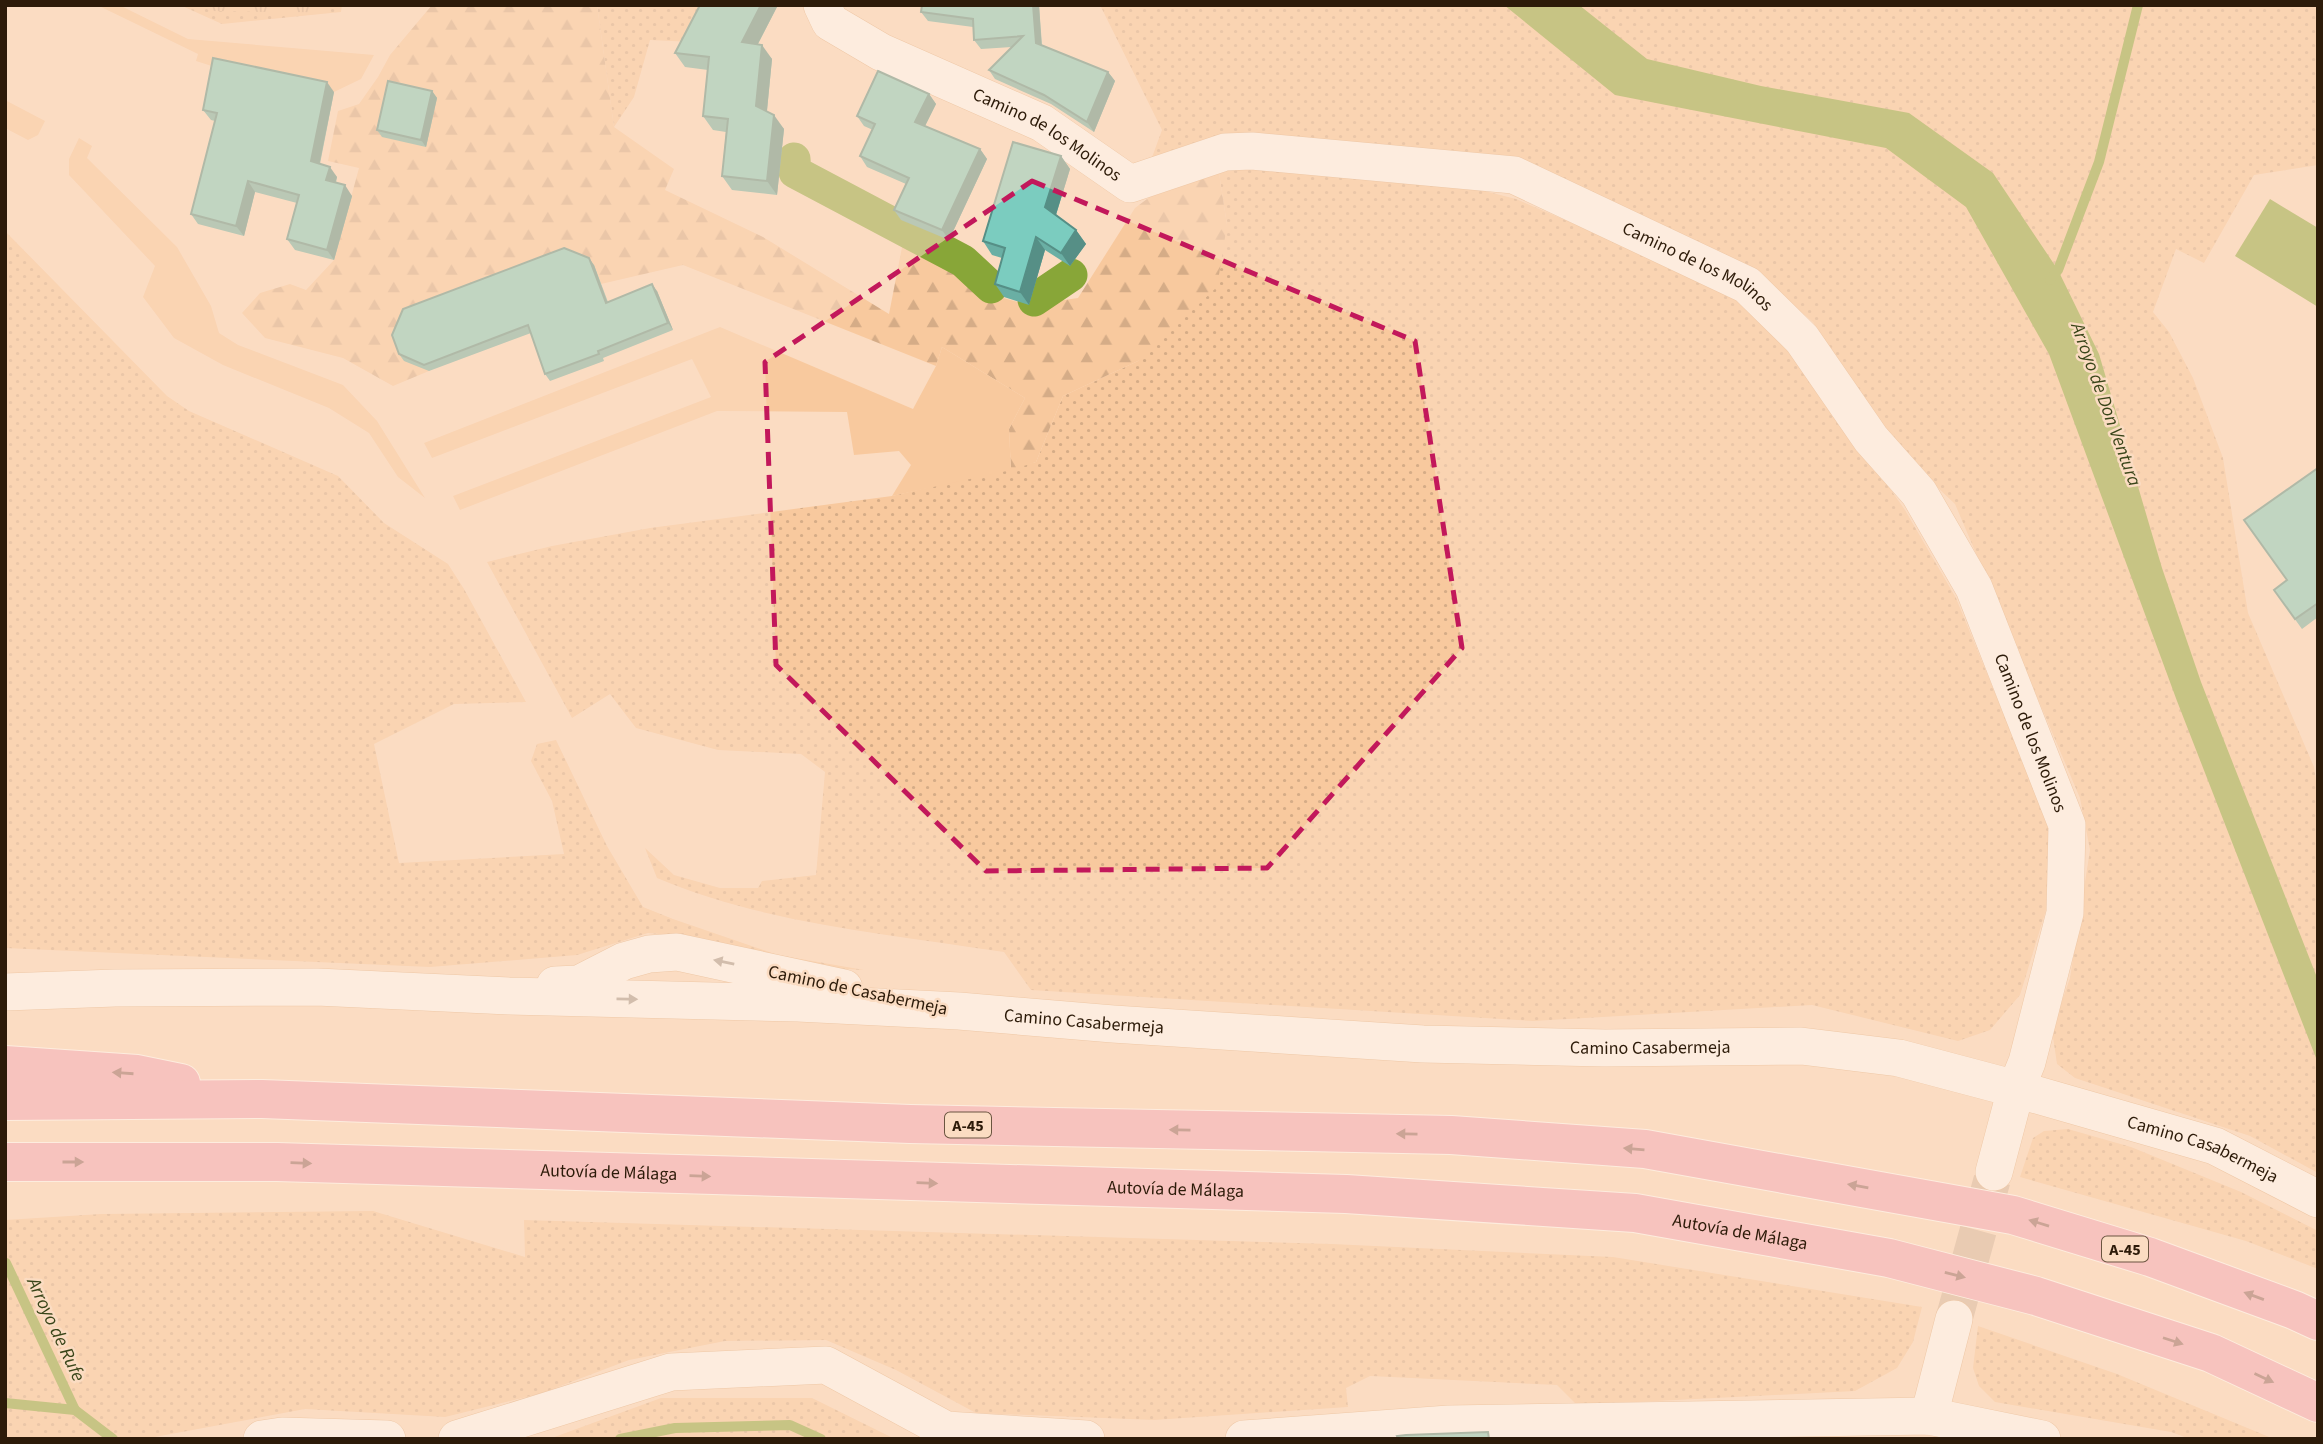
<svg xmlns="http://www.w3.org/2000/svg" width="2323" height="1444" viewBox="0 0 2323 1444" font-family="'Source Sans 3',sans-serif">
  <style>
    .grass { fill: url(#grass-dots) }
    .forest { fill: url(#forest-firs) }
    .park { fill: url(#park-tufts) }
    .garden { fill: #f8c99e }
    .water { fill: #88a638 }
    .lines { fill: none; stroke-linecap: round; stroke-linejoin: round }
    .stream { stroke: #88a638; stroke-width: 10 }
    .canal { stroke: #88a638; stroke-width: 33 }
    .minor-tunnel { stroke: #d2b59d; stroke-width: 37; stroke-dasharray: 37 18; stroke-linecap: butt }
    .minor-casing { stroke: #e0b084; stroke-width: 38 }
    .motorway-casing { stroke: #fff; stroke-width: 40 }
    .minor { stroke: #fff; stroke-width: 37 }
    .motorway { stroke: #f2a5b8; stroke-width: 38 }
    .wall { fill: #6aafa4 }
    .shaded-wall { fill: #568f86 }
    .building { fill: #7bccbf; stroke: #568f86; stroke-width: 2 }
    .oneway { fill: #a09890 }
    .oneway2 { fill: #906060 }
    .marked { fill: none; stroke: #c2185b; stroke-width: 5; stroke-dasharray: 14 9; stroke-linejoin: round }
    .labels { text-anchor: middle; stroke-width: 5; stroke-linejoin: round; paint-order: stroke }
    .shield { fill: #fbdcc2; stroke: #6b5540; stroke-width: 2 }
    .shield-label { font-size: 16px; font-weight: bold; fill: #2d1b09 }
    .street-label { font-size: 18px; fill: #2d1b09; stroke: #fbdcc2 }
    .water-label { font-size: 19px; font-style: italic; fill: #394519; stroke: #fbdcc2 }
  </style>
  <defs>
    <pattern id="grass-dots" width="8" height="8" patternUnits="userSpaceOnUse" patternTransform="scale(1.75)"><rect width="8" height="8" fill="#f8c99e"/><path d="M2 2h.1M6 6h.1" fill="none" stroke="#d5ac87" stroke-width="1.8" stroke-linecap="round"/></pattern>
    <pattern id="forest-firs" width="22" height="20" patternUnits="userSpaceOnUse" patternTransform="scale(1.75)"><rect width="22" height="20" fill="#f8c99e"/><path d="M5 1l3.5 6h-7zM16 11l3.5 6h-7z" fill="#d5ac87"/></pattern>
    <pattern id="park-tufts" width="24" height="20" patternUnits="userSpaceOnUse" patternTransform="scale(1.75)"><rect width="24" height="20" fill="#f8c99e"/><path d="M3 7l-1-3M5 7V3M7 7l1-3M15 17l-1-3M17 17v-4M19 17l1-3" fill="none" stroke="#d5ac87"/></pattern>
  </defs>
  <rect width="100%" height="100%" fill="#fbdcc2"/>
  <g class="grass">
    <path d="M180,5H342L341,12L222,24Z"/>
    <path d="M597,5H705L693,42L650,40L634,97L614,127Z"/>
    <path d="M1100,5H2318V165L2254,175L2204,263L2176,249L2153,312L2169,332L2193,378L2223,458L2248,613L2314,767L2318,795V1173L2250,1136L2075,1078L2057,1064L2052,1030L2070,978L2090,850L2080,798L1955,504L1886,439L1848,381L1813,322L1753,271L1515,156L1446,157L1147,171L1162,130Z"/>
    <path d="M1242,168L1457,184L1516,199L1712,283L1749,305L1792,349L1905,510L1956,598L2049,825L2046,910L2020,995L1990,1030L1958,1041L1812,1005L1533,1021L1031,990L1004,952C889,934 765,924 657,878L645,848L674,875L720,888H758L762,881L816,875L825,772L801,754L718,750L636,728L610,694L572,718L487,562L552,546L650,528L892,496L1036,462L1063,396L1138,361L1227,225L1219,173Z"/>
    <path d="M5,231L167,396L189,411L338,476L384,523L448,564L464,589L526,702L454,704L374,744L399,863L564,854L552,801L531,761L537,744L556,740L607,846L643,907L673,919L778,955L864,970L777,965L671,935L648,933L577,955L430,967L5,948Z"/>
    <path d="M2068,1129L2131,1147L2241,1192L2318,1231V1269L2246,1241L2020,1177L2033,1138L2044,1131Z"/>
    <path d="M373,1211L525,1257L524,1220L1332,1244L1613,1257L1922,1307L1913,1342L1897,1368L1855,1391L1577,1405L1557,1385L1370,1376L1346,1388L1348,1407L1154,1420L976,1413L896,1370L826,1340L725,1341L629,1360L542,1393L445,1417L305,1409L144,1439H5V1220L101,1214Z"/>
    <path d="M1978,1326L2117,1374L2274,1439H2190L2171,1432L1995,1402L1979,1386L1973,1368Z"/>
    <path d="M661,1398H812L895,1439H549Z"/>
  </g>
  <path class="forest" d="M432,5H597L614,127L674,169L665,190L763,237L889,314L904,237L957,265L989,294L1029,305L1078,298L1135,208L1167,184L1219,173L1227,225L1217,287L1138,361L1063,396L1036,462L1011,470L1009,429L1025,398L942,347L936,366L683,265L601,284L594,265L429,371L393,386L343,358L265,338L242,313L260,293L290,284L306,290L334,260L359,168L328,161L338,111L359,104L378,77L390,55Z"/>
  <path class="park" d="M196,5H331L330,13L212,11Z"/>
  <g class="garden">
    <path d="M97,5H119L188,39L374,55L361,79L334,92L221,69L196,61L198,54Z"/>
    <path d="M5,100L45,121L38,135L28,140L5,128Z"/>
    <path d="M79,138L92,146L87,158L177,247L211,306L219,333L238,345L343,385L377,421L425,498L398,477L369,433L329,408L223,365L174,338L143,297L155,266L69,175V159Z"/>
    <path d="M720,327L913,409L936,366L942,347L1025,398L1009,429L1011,470L892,496L911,465L899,451L854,455L847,412L717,411L460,510L453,496L711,397L692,359L432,458L424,443Z"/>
  </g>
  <g class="water">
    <path d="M1504,5H1579L1647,59L1761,86L1909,113L1993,173L2058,270L2099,354L2162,568L2201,682L2318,980V1063L2177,701L2049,354L1966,207L1886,148L1615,95Z"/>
    <path d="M2270,199L2318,228V307L2235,256Z"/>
  </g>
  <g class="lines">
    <g class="stream">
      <path d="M2050,280L2058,270L2099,162L2138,5"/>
      <path d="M6,1263L75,1410"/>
      <path d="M5,1403L75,1410L113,1439"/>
      <path d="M620,1439L675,1428L790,1425L821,1439"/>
    </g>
    <g class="canal">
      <path d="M794,159L795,172L963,261L991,287"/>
      <path d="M1034,300L1071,275"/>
    </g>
    <path class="minor-tunnel" d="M1954,1319L1992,1180"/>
    <g class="minor-casing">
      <g id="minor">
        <path id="s1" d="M822,5L830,22L881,52L1042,123L1130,184L1225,152L1252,151L1514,175L1747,285L1802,339L1871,439L1919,493L1974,588L2067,825L2065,913L2027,1062L2016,1089L1994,1172"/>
        <path d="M555,985L579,984L624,961L649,954L677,952L844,988"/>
        <path id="s2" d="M5,992L115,988L317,987L509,996L798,1003L959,1011L1113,1024L1423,1044L1605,1048L1801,1046L1899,1058L2016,1089L2215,1146L2318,1199"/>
        <path d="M1929,1416L1954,1319"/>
        <path d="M262,1439L282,1436L387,1439"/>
        <path d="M457,1439L671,1372L826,1365L946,1430L1086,1439"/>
        <path d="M1244,1439L1449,1424L1929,1416L2042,1439"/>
      </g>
    </g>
    <g class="motorway-casing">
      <g id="motorway">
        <path d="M5,1065L137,1074L181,1083"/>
        <path d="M5,1101L262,1099L910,1124L1451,1135L1645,1149L2013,1215L2150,1257L2294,1310L2318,1321"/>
        <path id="s3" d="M5,1162H277L1346,1194L1635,1213L1889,1258L2036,1296L2211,1353L2318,1403"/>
      </g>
    </g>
    <use href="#minor" class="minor"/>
    <use href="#motorway" class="motorway"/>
  </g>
  <g class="wall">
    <path d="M700,5H778L758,44L772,59L767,111L784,129L777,195L732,190L722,176L726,132L713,130L703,116L708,70L685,67L675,53Z"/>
    <path d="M922,5H1039L1042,45L1108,72L1115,81L1094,132L1051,104L995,79L989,70L1012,47L981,49L974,40L973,27L928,21L921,12Z"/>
    <path d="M432,91L437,98L426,147L382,137L377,130Z"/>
    <path d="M334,92L320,164L337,177L336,183L352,196L334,260L295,250L287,239L297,203L255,192L244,236L198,224L191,214L215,121L211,120L203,110Z"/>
    <path d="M929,94L936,104L925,126L980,149L987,159L949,240L901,220L894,210L906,184L867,167L860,156L873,130L864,126L857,116Z"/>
    <path d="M1061,156L1070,169L1056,215L1076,230L1086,244L1070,266L1045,250L1029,305L1004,297L995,284L1002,258L992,255L983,241Z"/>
    <path d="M594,265L608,302L657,291L673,330L603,358L604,361L550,381L545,374L531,333L429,371L404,361L399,354Z"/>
    <path d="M2318,468V617L2302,629L2274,590L2287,581Z"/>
  </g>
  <g class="shaded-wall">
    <path d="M761,5H778L751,57L742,42Z"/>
    <path d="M1033,5H1039L1042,52L1036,43Z"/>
    <path d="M762,45L772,59L766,120L756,106Z"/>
    <path d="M1108,72L1115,81L1094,132L1087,122Z"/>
    <path d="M327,82L334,92L318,171L311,161Z"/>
    <path d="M432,91L437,98L426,147L421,140Z"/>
    <path d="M929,94L936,104L922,132L915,122Z"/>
    <path d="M774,115L784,129L777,195L767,181Z"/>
    <path d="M980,149L987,159L949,240L942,230Z"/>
    <path d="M1061,156L1070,169L1054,221L1045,207Z"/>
    <path d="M330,167L337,177L333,190L326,180Z"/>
    <path d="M248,181L255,192L244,236L236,226Z"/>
    <path d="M345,185L352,196L334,260L327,250Z"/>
    <path d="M1076,230L1086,244L1070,266L1061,253Z"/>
    <path d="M1036,237L1045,250L1029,305L1020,292Z"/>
    <path d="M589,258L594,265L610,310L606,303Z"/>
    <path d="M652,284L657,291L673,330L668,323Z"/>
  </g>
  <g class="building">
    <path d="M700,5H761L742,42L762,45L756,106L774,115L767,181L722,176L728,119L703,116L709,57L675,53Z"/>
    <path d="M922,5H1033L1036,43L1108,72L1087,122L1044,95L989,70L1023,36L974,40L973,19L921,12Z"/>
    <path d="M213,58L327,82L311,161L330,167L326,180L345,185L327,250L287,239L299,195L248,181L236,226L191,214L217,113L203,110Z"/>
    <path d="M878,71L929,94L915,122L980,149L942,230L894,210L909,178L860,156L875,124L857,116Z"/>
    <path d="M388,81L432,91L421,140L377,130Z"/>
    <path d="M1013,142L1061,156L1045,207L1076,230L1061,253L1036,237L1020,292L995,284L1005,248L983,241Z"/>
    <path d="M564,248L589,258L606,303L652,284L668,323L598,351L599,354L545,374L528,325L424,365L399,354L392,335L403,309Z"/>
    <path d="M2318,468V603L2295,619L2274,590L2287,580L2244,520Z"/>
    <path d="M1488,1432L1489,1439H1394L1398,1438L1397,1436L1406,1435Z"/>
  </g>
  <defs><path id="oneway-solid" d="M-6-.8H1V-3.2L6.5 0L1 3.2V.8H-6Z" transform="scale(1.75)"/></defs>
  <g class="oneway">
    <use href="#oneway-solid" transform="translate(724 962) rotate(-168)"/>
    <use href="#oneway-solid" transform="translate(627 999) rotate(1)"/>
  </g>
  <g class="oneway2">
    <use href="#oneway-solid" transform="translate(123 1073) rotate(-176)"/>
    <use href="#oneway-solid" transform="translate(1180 1130) rotate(-179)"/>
    <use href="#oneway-solid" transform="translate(1407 1134) rotate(-179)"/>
    <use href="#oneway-solid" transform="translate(1634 1149) rotate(-175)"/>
    <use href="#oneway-solid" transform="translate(73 1162)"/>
    <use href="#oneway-solid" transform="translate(301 1163) rotate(2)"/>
    <use href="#oneway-solid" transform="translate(700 1176) rotate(2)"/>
    <use href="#oneway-solid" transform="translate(927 1183) rotate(2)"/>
    <use href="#oneway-solid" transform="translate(1858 1186) rotate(-170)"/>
    <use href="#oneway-solid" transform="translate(2039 1223) rotate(-163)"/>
    <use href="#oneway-solid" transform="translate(1955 1275) rotate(14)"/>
    <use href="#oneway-solid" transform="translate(2254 1296) rotate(-160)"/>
    <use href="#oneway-solid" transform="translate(2173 1341) rotate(18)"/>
    <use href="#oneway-solid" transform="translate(2264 1378) rotate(25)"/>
  </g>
  <path d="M0 0H2323V1444H0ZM1032,181L1415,341L1462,648L1267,868L986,871L776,665L765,362Z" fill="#fbdcc2" fill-opacity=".55" fill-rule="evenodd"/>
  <path class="marked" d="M1032,181L1415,341L1462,648L1267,868L986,871L776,665L765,362Z"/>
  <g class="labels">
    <g class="shield">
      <rect x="945" y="1112.5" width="46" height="25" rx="5"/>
      <rect x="2102" y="1236.5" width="46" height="25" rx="5"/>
    </g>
    <g class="shield-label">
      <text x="968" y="1131">A-45</text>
      <text x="2125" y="1255">A-45</text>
    </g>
    <g class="street-label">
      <text dy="6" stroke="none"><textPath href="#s1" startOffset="264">Camino de los Molinos</textPath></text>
      <text dy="6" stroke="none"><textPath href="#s1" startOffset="957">Camino de los Molinos</textPath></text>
      <text dy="6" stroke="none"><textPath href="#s1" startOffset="1545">Camino de los Molinos</textPath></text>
      <text transform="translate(858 990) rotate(12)" y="6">Camino de Casabermeja</text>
      <text dy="6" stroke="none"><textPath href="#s2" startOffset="1080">Camino Casabermeja</textPath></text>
      <text dy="6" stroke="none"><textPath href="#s2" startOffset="1647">Camino Casabermeja</textPath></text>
      <text dy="6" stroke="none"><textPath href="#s2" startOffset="2214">Camino Casabermeja</textPath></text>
      <text dy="6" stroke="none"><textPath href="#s3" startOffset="604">Autovía de Málaga</textPath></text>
      <text dy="6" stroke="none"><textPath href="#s3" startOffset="1171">Autovía de Málaga</textPath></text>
      <text dy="6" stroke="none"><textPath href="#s3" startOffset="1738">Autovía de Málaga</textPath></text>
    </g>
    <g class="water-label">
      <text transform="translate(2107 404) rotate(70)" y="7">Arroyo de Don Ventura</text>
      <text transform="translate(57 1329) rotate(65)" y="7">Arroyo de Rufe</text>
    </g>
  </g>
  <rect width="2323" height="1444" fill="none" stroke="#2d1b09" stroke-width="14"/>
</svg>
